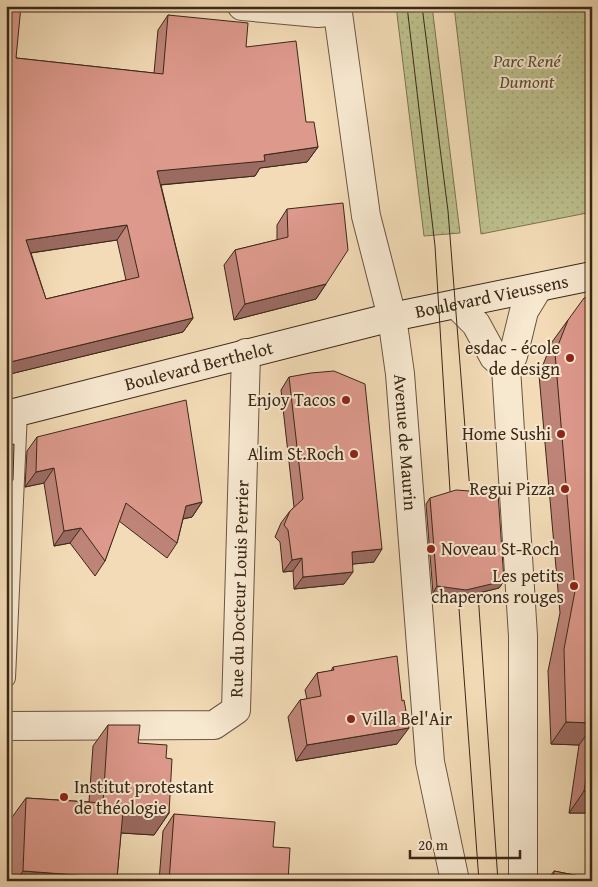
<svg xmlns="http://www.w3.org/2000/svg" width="598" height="887" viewBox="0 0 598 887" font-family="'Gentium Book Plus',serif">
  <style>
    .green { fill: url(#green-dots); stroke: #7c7452 }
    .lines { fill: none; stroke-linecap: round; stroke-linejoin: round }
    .service-casing { stroke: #695540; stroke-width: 20 }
    .minor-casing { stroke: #695540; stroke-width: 30 }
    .tertiary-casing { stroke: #695540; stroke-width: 30 }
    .secondary-casing { stroke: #3b2818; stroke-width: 30 }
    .service { stroke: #f7e8d0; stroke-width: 18 }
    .minor { stroke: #f7e8d0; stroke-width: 28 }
    .tertiary { stroke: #f7e8d0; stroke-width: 28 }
    .secondary { stroke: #f7e8d0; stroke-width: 28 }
    .tram { stroke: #3b2818; stroke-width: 1 }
    .wall { fill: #be8478; stroke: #3b2818; fill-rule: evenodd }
    .shaded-wall { fill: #9b6b62; stroke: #3b2818 }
    .building { fill: #dd998c; stroke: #3b2818; fill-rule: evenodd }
    .poi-dot { fill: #8f2418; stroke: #f7e8d0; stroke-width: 2 }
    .labels { text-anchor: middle; stroke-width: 4; stroke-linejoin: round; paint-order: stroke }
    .park-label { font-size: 18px; font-style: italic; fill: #5b4e35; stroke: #f7e8d0 }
    .street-label { font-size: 18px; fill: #3b2818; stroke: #f7e8d0 }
    .poi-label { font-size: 18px; fill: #3b2818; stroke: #f7e8d0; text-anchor: end }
  </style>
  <defs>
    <pattern id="green-dots" width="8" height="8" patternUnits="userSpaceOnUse" patternTransform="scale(1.25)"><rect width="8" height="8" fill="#bcc08d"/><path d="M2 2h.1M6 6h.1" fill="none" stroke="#a2a579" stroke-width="1.8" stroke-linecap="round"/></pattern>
  </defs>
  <rect width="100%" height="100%" fill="#f2dbb6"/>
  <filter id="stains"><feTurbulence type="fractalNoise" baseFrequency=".004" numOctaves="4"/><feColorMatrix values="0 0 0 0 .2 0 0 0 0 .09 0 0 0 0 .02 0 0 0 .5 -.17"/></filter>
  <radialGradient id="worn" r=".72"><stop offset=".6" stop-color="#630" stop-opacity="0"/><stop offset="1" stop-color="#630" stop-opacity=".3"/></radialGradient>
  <g class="green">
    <path d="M396,6H432L460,233L424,236Z"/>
    <path d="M454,6H592V212L481,234Z"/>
  </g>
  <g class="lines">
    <g class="service-casing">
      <path id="service" d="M6,678L18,412"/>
    </g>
    <g class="minor-casing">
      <g id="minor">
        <path d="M242,6L318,13L338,11"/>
        <path d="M337,6L366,216L392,317"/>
        <path id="s1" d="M6,726L214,725L236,710L246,353"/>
      </g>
    </g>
    <g class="tertiary-casing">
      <g id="tertiary">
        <path d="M456,304L476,324L494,357L506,368"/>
        <path id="s2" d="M392,317L400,374L430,762L455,881"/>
        <path d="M523,881V636L506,368L513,356L524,311L538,288"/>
      </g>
    </g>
    <g class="secondary-casing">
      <g id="secondary">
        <path id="s3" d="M6,415L392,317L592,276"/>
      </g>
    </g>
    <use href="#service" class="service"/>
    <use href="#minor" class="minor"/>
    <use href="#tertiary" class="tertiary"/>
    <use href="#secondary" class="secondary"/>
    <g class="tram">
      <path d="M407,6L435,246L451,507"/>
      <path d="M422,6L448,211L471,504"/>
      <path d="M477,579L498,881"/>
      <path d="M457,581L479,881"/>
    </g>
  </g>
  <g class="wall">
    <path d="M6,6L16,58L154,73L158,30L168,15L246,47L306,122L318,147L307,162L260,168L255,176L161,185L193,318L183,332L6,375ZM117,240L126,280L46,299L31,253Z"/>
    <path d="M287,209L326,284L316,299L234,320L224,265L235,250L277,240V225Z"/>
    <path d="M592,296V813H569L579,745L551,744L548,671L560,613L539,375L552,342L568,320Z"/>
    <path d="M289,377L374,562L353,564L344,584L294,589L293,571L283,572L280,542L275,537L281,523L290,511L294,507L281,390Z"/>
    <path d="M37,437L202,502L192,517L183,519L177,543L167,558L119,521L105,561L95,576L70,543L54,546L44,483L25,487L27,451Z"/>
    <path d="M430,498L504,581L499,588L462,597L433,593L426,504Z"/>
    <path d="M333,667L397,744L296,761L288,717L300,700L307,699L305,690L317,673L331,671Z"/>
    <path d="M108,725L138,743L166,758L169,813L154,835L121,833L117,878L115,881H8L10,820L26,798L89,802L93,746Z"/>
    <path d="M174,814L273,847L288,881H159L163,831Z"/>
    <path d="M554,871L579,876L592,881H547Z"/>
  </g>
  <g class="shaded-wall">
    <path d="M318,147L307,162L260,168L255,176L147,186L157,171Z"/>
    <path d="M127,225L117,240L16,255L26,240Z"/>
    <path d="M326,284L316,299L234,320L245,304Z"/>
    <path d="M193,318L183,332L6,375V363Z"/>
    <path d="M54,468L44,483L25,487L36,472Z"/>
    <path d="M13,480L6,488V481Z"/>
    <path d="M202,502L192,517L176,520L186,506Z"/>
    <path d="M81,528L70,543L54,546L64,531Z"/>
    <path d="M382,549L374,562L343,565L352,552Z"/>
    <path d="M302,558L293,571L283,572L292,560Z"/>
    <path d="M353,572L344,584L294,589L303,577Z"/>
    <path d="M504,581L499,588L462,597L433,593L437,586Z"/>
    <path d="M566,722L592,723V727L579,745L551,744Z"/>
    <path d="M409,728L397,744L296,761L307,745Z"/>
    <path d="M584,791H592V813H569Z"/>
    <path d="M123,811L169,813L154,835L107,832Z"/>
    <path d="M23,871L117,878L115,881H16Z"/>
  </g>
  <g class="building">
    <path d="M6,6H21L16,58L163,74L168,15L248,23L246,47L296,41L306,122H314L318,147L264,155L265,161L157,171L193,318L6,363ZM127,225L139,277L46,299L26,240Z"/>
    <path d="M343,203L348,250L326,284L245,304L235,250L288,237L287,209Z"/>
    <path d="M592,296V723L566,722L564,649L575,591L555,353L568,320L584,298Z"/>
    <path d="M334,371L365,384L382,549L352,552L353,572L303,577L302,558L292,560L288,530L284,525L290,511L303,499L289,377L311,373Z"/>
    <path d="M186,400L202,502L186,506L177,543L126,503L105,561L81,528L64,531L54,468L36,472L37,437Z"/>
    <path d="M14,444L13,480L6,481V446Z"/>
    <path d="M456,490L498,493L504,581L466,590L437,586L430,498Z"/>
    <path d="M397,656L402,701L404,700L409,728L307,745L300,700L321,696L317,673L334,670L333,667Z"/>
    <path d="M108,725H140L138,743L167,745L166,758L172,759L169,813L123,811L117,878L23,871L26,798L103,803Z"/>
    <path d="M592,743V791H584Z"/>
    <path d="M174,814L275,822L273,847L290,848L288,881H169Z"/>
    <path d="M554,871L579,876H592V881H553Z"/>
  </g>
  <g class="poi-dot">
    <circle cx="570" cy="358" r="5"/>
    <circle cx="346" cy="400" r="5"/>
    <circle cx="561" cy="434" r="5"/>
    <circle cx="354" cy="454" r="5"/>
    <circle cx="565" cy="489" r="5"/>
    <circle cx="431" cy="549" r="5"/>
    <circle cx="574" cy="586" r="5"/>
    <circle cx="351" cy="719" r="5"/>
    <circle cx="64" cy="797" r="5"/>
  </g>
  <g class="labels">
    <g class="park-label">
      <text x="527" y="67">Parc René<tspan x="527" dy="21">Dumont</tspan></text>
    </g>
    <g class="street-label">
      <text dy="6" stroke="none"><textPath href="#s3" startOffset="500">Boulevard Vieussens</textPath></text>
      <text dy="6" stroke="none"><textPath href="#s3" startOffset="199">Boulevard Berthelot</textPath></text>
      <text dy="6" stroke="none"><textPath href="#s2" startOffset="126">Avenue de Maurin</textPath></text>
      <text dy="6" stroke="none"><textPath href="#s1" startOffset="356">Rue du Docteur Louis Perrier</textPath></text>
    </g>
    <g class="poi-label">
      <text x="560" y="354">esdac - école<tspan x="560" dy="21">de design</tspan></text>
      <text x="336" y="406">Enjoy Tacos</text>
      <text x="551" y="440">Home Sushi</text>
      <text x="344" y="460">Alim St.Roch</text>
      <text x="555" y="495">Regui Pizza</text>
      <text x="441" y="555" text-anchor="start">Noveau St-Roch</text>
      <text x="564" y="582">Les petits<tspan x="564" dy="21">chaperons rouges</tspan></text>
      <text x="361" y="725" text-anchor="start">Villa Bel'Air</text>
      <text x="74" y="793" text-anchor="start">Institut protestant<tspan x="74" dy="21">de théologie</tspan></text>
    </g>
  </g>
  <rect width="598" height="887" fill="none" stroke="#f2dbb6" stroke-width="25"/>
  <rect x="8" y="8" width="583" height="872" fill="none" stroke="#3b2818" stroke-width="2.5"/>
  <rect x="12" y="12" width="573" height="862" fill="none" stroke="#3b2818"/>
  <path d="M410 850v8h110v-8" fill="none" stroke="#3b2818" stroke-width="2.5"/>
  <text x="418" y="850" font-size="15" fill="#3b2818" stroke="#f7e8d0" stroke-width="4" paint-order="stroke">20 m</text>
  <rect width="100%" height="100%" filter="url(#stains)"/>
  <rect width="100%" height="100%" fill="url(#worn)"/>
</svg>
